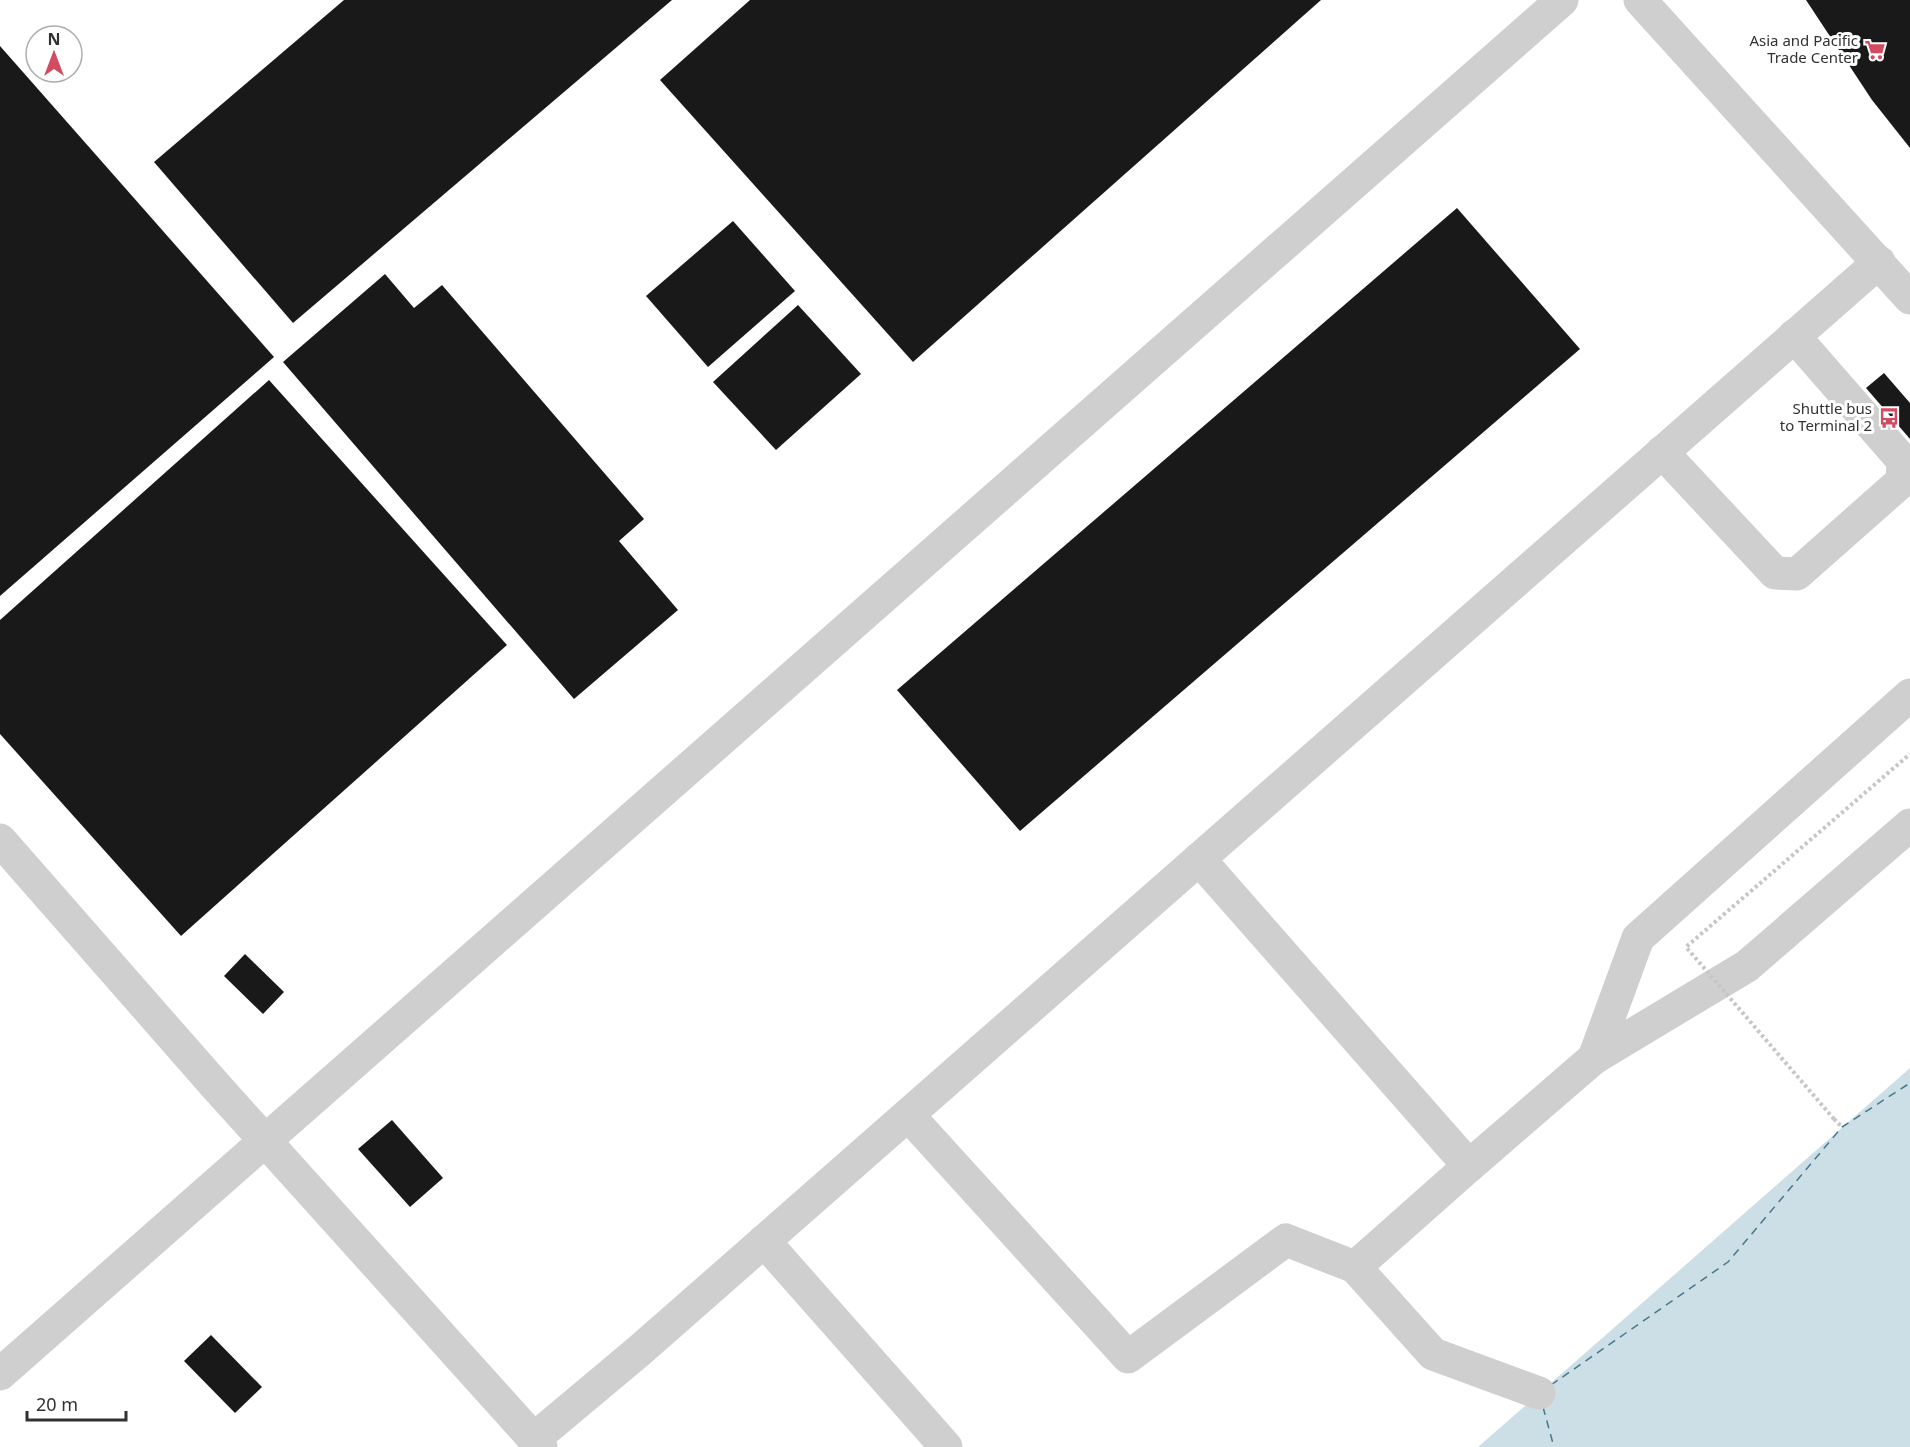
<svg xmlns="http://www.w3.org/2000/svg" width="1910" height="1447" viewBox="0 0 1910 1447" font-family="'Noto Sans',sans-serif">
  <style>
    .water { fill: #ccdfe6 }
    .lines { fill: none; stroke-linecap: round; stroke-linejoin: round }
    .ferry { stroke: #48788d; stroke-width: 1.5; stroke-dasharray: 8 6; stroke-linecap: butt }
    .building { fill: #191919 }
    .path { stroke: #c6c6c6; stroke-width: 4; stroke-dasharray: 3 3; stroke-linecap: butt }
    .minor { stroke: #cfcfcf; stroke-width: 33 }
    .path-bridge { stroke: #c6c6c6; stroke-width: 4; stroke-dasharray: 3 3; stroke-linecap: butt }
    .labels { text-anchor: middle; stroke-width: 6; stroke-linejoin: round; paint-order: stroke }
    .poi-label { font-size: 15px; fill: #323232; stroke: #fff; text-anchor: end }
  </style>
  <rect width="100%" height="100%" fill="#fff"/>
  <path class="water" d="M1910,1068V1447H1478Z"/>
  <g class="lines">
    <g class="ferry">
      <path d="M1551,1385L1728,1262L1842,1127L1910,1083"/>
      <path d="M1543,1407L1554,1447"/>
    </g>
  </g>
  <g class="building">
    <path d="M344,0H672L293,323L154,162Z"/>
    <path d="M750,0H1321L913,362L660,80Z"/>
    <path d="M1806,0H1910V148L1872,100Z"/>
    <path d="M0,46L274,357L0,596Z"/>
    <path d="M1457,208L1580,349L1020,831L897,690Z"/>
    <path d="M733,221L795,291L708,367L646,296Z"/>
    <path d="M385,274L414,308L442,285L644,519L619,541L678,610L574,699L283,362Z"/>
    <path d="M798,305L861,374L776,450L713,382Z"/>
    <path d="M1884,373L1910,403V439L1866,388Z"/>
    <path d="M269,380L507,645L181,936L0,734V620Z"/>
    <path d="M245,954L284,992L263,1014L224,976Z"/>
    <path d="M392,1120L443,1178L410,1207L358,1149Z"/>
    <path d="M211,1335L262,1387L235,1413L184,1361Z"/>
  </g>
  <g class="lines">
    <path class="path" d="M1834,1119L1842,1127"/>
    <g class="minor">
      <path d="M1640,0L1910,298"/>
      <path d="M1662,452L1775,573L1797,574L1902,481L1903,461L1794,336"/>
      <path d="M0,840L214,1084L541,1447"/>
      <path d="M1199,859L1469,1166L1594,1058L1747,966L1910,825"/>
      <path d="M1594,1058L1638,938L1910,695"/>
      <path d="M908,1115L1128,1357L1286,1240L1355,1267L1469,1166"/>
      <path d="M764,1241L946,1447"/>
      <path d="M1355,1267L1433,1354L1539,1393"/>
      <path d="M0,1374L1562,0"/>
      <path d="M534,1439L639,1351L1879,262"/>
    </g>
    <path class="path-bridge" d="M1834,1119L1686,947L1910,754"/>
  </g>
  <defs>
    <g id="supermarket-bare" transform="scale(1.62)"><path d="M-6-5.5h2.5l.6 2H6L4.5 2H-2.5L-4.4-4H-6ZM-1.5 3.2a1.3 1.3 0 1 0 .1 0ZM3 3.2a1.3 1.3 0 1 0 .1 0Z" fill="#d34b61" stroke="#fff" stroke-width="2.5" paint-order="stroke"/></g>
    <g id="bus-bare" transform="scale(1.62)"><path d="M-5-6H5V4H4V6H2V4H-2V6H-4V4H-5ZM-3.5-4V0h7V-4ZM-3.5 1.2v1.5H-2V1.2ZM2 1.2v1.5H3.5V1.2Z" fill="#d34b61" stroke="#fff" stroke-width="2.5" paint-order="stroke"/></g>
  </defs>
  <g fill-rule="evenodd">
    <use href="#supermarket-bare" x="1875" y="50"/>
    <use href="#bus-bare" x="1889" y="418"/>
  </g>
  <g class="labels">
    <g class="poi-label">
      <text x="1858" y="46">Asia and Pacific<tspan x="1858" dy="17">Trade Center</tspan></text>
      <text x="1872" y="414">Shuttle bus<tspan x="1872" dy="17">to Terminal 2</tspan></text>
    </g>
  </g>
  <g transform="translate(54 54)"><circle r="28" fill="#ffffff" stroke="#adadad" stroke-width="1.5"/>
  <path d="M0-4.5L10 22L0 15L-10 22Z" fill="#d34b61"/>
  <text y="-9" font-size="16" font-weight="bold" text-anchor="middle" fill="#323232">N</text>
  </g>
  <path d="M27 1411v9h99v-9" fill="none" stroke="#323232" stroke-width="3"/>
  <text x="36" y="1411" font-size="18" fill="#323232" stroke="#ffffff" stroke-width="4.5" paint-order="stroke">20 m</text>
</svg>
